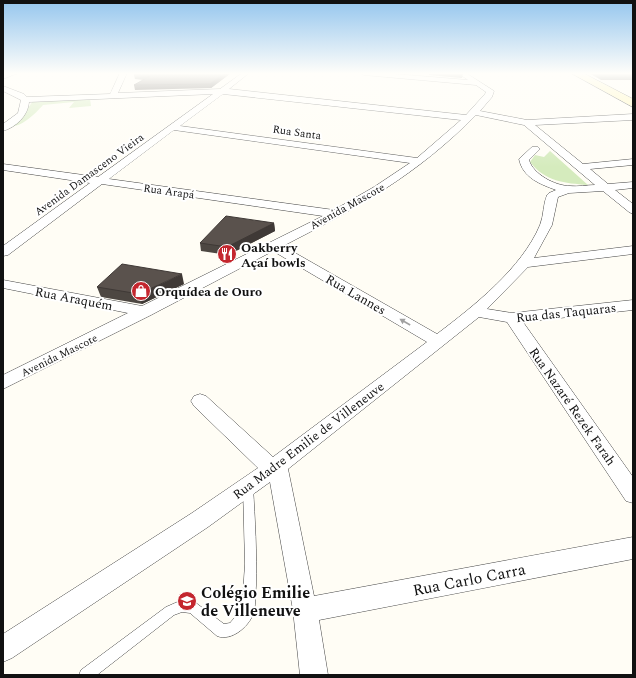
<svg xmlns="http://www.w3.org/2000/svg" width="636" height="678" viewBox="0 0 636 678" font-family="Spectral,serif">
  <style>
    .green { fill: #d5ebbd }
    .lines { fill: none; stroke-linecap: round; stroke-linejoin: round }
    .lane-casing { stroke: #444; stroke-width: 1 }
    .street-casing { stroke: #444; stroke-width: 1 }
    .secondary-casing { stroke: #333; stroke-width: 1 }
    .lane { fill: #fff; fill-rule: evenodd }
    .street { fill: #fff; fill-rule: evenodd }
    .secondary { fill: #fff6b0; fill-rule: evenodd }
    .wall { fill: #4d4742 }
    .shaded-wall { fill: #3f3936 }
    .building { fill: #5a524d; stroke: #3f3936 }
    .oneway { fill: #a0a0a0 }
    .labels { text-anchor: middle; stroke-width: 4; stroke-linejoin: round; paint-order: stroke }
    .far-street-label { font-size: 11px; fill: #111; stroke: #fff }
    .poi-label { font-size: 13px; font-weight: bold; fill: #111; stroke: #fff; text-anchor: start }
    .street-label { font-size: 13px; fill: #111; stroke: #fff }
    .near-street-label { font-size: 16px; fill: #111; stroke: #fff }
    .near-poi-label { font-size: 16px; font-weight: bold; fill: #111; stroke: #fff; text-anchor: start }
  </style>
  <rect width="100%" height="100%" fill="#fffdf5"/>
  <g class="green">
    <path d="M90,99L91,106L69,108L74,102L43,105C34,115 22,127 8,127L20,119L33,101Z"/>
    <path d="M550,151L588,185C564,183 546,182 530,162L535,155L544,157Z"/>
  </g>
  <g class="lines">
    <g class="lane-casing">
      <path id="lane" d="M248,482L252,484L253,487C255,520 257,553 256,586C255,594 256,603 254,611C251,625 232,642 217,636L190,613L182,612L174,615L97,675H79L81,670L166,607L182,600L196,603L224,624L230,623L242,609L245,564L243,487L244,484Z"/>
    </g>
    <g class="street-casing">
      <g id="street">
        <path d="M8,73H18L3,79V75Z"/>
        <path d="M120,73H127L118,93L220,89L242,73H249L229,89L466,115L485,94L486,92L476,85L364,75L360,73H383L468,80L458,73H466L494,91L492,97L480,111L527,120L633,114V120L535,125L583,164L633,159V165L590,169L608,184L633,182V188L615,190L633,204V214L629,212L603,191L569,193L558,197L552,225L534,258L633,246V254L528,267L487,309L512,313L633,300V310L523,322L633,477V503L626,501L507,322L479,317L288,469L314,596L633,537V559L319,620L328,675H300L293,610L270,482L208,527L12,658L3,662V634L192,513L258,468L194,406L191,401L194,396L200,394L206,396L273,457L427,342L273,251L151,315L3,389V375L128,313L3,288V280L142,306L323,216L102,184L8,255L3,256V246L90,183L3,170V164L98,177L213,94L29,102C28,116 16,127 3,131V124L18,113L21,100L3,91V86L24,94L27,97L110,94ZM223,94L461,120L417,158L180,126ZM476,115L524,125L595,185C587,185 578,187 570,186C555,186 533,174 529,160L540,149L538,147H532L519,159C523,178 540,184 556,190L549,193L547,195C543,204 544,215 540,225C522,268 474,306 437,334L283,246C357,208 417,175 476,115ZM174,130L410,163L374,187L334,210L109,179Z"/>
      </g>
    </g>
    <g class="secondary-casing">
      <path id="secondary" d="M571,73H583L633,99V107Z"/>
    </g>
    <use href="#lane" class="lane"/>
    <use href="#street" class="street"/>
    <use href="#secondary" class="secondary"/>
  </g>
  <g class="wall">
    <path d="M139,73H231L211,88L135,90L134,85L144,80L135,79L134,75Z"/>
    <path d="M423,73H463L462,78L429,75V73Z"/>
    <path d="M589,73H633V80H601Z"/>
    <path d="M274,223L275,231L228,255L201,251L200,243Z"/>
    <path d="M184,284L142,304L101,297L97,287Z"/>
  </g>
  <g class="shaded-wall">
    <path d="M225,73H231L211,88L210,84Z"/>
    <path d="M274,223L275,231L228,255L227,247Z"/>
    <path d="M182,274L184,284L142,304L139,294Z"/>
  </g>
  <g class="building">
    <path d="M139,73H225L210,84L134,85L150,76L134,75Z"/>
    <path d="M226,216L274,223L227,247L200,243Z"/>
    <path d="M122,264L182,274L139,294L97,287Z"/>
  </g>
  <defs><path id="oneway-solid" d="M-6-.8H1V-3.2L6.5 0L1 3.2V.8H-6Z"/></defs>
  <use class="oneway" href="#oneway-solid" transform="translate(405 322) rotate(-150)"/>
  <linearGradient id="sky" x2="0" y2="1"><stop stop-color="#95c6ee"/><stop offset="0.44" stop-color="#fffefa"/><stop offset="1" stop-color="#fffefa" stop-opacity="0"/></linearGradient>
  <rect width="636" height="167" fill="url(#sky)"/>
  <defs>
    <g id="restaurant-disc" transform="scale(1)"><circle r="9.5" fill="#c4262e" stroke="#fff"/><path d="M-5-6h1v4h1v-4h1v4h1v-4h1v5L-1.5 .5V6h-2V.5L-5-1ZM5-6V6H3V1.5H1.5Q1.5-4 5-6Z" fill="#fff"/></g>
    <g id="shop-disc" transform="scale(1)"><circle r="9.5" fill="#c4262e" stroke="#fff"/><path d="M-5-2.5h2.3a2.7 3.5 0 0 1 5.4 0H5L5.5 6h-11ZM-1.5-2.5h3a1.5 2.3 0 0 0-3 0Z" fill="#fff"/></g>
    <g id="school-disc" transform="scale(1)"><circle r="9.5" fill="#c4262e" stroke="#fff"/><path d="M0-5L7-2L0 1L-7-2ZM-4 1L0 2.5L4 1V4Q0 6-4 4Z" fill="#fff"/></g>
  </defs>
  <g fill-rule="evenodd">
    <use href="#restaurant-disc" x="227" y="254"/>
    <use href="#shop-disc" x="141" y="291"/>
    <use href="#school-disc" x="187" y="601"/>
  </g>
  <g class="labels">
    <g class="far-street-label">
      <text transform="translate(297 132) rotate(8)" y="4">Rua Santa</text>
      <text transform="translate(89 174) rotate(-36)" y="4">Avenida Damasceno Vieira</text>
      <text transform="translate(169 191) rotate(8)" y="4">Rua Arapá</text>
      <text transform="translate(347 206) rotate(-29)" y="4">Avenida Mascote</text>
      <text transform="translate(59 355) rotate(-26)" y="4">Avenida Mascote</text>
    </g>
    <g class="poi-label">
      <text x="241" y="252">Oakberry<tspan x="241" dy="15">Açaí bowls</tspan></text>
      <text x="155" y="296">Orquídea de Ouro</text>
    </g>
    <g class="street-label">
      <text transform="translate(356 294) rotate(30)" y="5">Rua Lannes</text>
      <text transform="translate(74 298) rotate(11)" y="5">Rua Araquém</text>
      <text transform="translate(566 312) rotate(-6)" y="5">Rua das Taquaras</text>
      <text transform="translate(573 406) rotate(55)" y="5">Rua Nazaré Rezek Farah</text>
      <text transform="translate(308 440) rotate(-37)" y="5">Rua Madre Emilie de Villeneuve</text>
    </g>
    <g class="near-street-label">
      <text transform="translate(469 579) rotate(-11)" y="6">Rua Carlo Carra</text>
    </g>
    <g class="near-poi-label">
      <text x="201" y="598">Colégio Emilie<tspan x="201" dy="18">de Villeneuve</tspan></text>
    </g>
  </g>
  <rect width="636" height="678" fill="none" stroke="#111111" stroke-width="8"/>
</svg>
